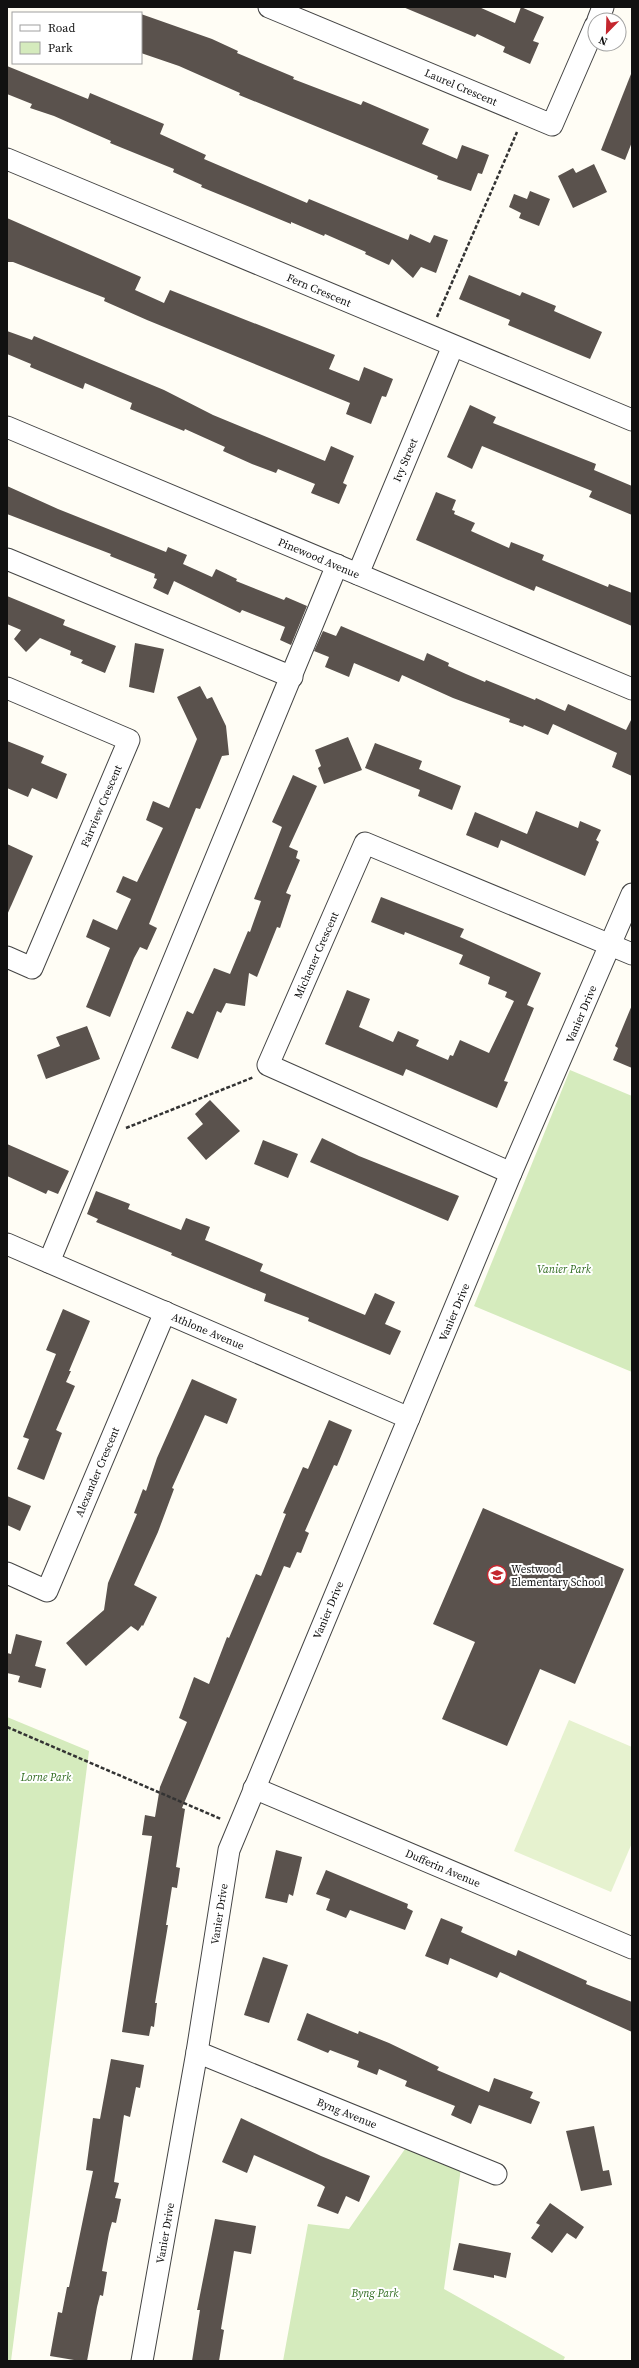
<svg xmlns="http://www.w3.org/2000/svg" width="639" height="2368" viewBox="0 0 639 2368" font-family="'Source Serif 4',serif">
  <style>
    .green { fill: #d5ebbd }
    .pitch { fill: #e6f2cf }
    .building { fill: #5a524d }
    .lines { fill: none; stroke-linecap: round; stroke-linejoin: round }
    .minor-casing { stroke: #444; stroke-width: 23 }
    .path { stroke: #333; stroke-width: 2.5; stroke-dasharray: 4 2; stroke-linecap: butt }
    .minor { stroke: #fff; stroke-width: 21 }
    .labels { text-anchor: middle; stroke-width: 4; stroke-linejoin: round; paint-order: stroke }
    .street-label { font-size: 11px; fill: #111; stroke: #fff }
    .park-label { font-size: 11px; font-style: italic; fill: #2f6b1f; stroke: #fff }
    .poi-label { font-size: 11px; fill: #111; stroke: #fff; text-anchor: start }
  </style>
  <rect width="100%" height="100%" fill="#fffdf5"/>
  <g class="green">
    <path d="M570,1070L632,1096V1372L474,1306Z"/>
    <path d="M7,1717L89,1751L11,2361H7Z"/>
    <path d="M412,2139L462,2161L444,2289L565,2357L563,2361H283L308,2224L349,2229Z"/>
  </g>
  <path class="pitch" d="M569,1720L632,1747V1843L611,1892L514,1851Z"/>
  <g class="building">
    <path d="M403,7H479L515,23L521,7L544,17L533,41L539,43L530,64L503,52L505,47L477,34L475,37Z"/>
    <path d="M141,14L212,39L238,51L237,53L294,77L293,79L361,105L363,101L429,129L422,144L457,159L462,145L489,155L482,174L478,173L471,191L437,179L438,176L239,95L240,93L179,66L141,53Z"/>
    <path d="M7,66L88,99L90,93L164,124L160,134L206,155L204,159L307,203L309,199L408,240L410,234L430,243L434,235L448,240L436,273L421,267L413,278L392,259L389,265L365,254L366,252L325,234L324,236L291,222V224L201,187L202,185L173,172L174,169L110,143L111,141L54,116L30,108L32,104L7,94Z"/>
    <path d="M631,74L632,142L625,160L601,150Z"/>
    <path d="M594,164L607,192L573,208L558,176L573,168L576,173Z"/>
    <path d="M530,191L550,199L539,226L519,218L521,213L509,207L514,194L527,199Z"/>
    <path d="M7,218L141,277L135,290L164,303L170,290L335,355L329,369L359,381L364,367L393,379L386,397L382,396L371,424L346,414L350,403L147,320L104,301L105,298L13,262H7Z"/>
    <path d="M469,275L520,296L522,292L556,306L554,311L602,332L590,359L508,325L510,320L459,299Z"/>
    <path d="M7,331L32,340L34,336L164,390L213,415L325,461L331,446L354,456L343,483L347,485L339,504L311,493L315,484L278,469L276,473L252,464L223,451L225,447L185,429L184,431L130,409L132,403L85,383L83,389L30,367L31,364L7,354Z"/>
    <path d="M470,405L496,417L493,423L596,464L594,470L632,486V515L589,497L592,491L482,446L472,469L447,457Z"/>
    <path d="M7,486L58,509L166,552L168,547L187,555L183,564L212,577L216,569L237,579L236,581L284,600L286,597L307,606L291,645L280,640L285,627L242,610L240,613L174,581L168,595L153,588L157,579L154,578L155,574L110,556L111,554L7,514Z"/>
    <path d="M436,492L456,500L452,510L455,511L454,514L475,523L471,531L509,548L511,542L544,555L542,560L608,587L609,584L632,593V626L536,586L534,591L416,540Z"/>
    <path d="M7,596L65,620L63,625L116,646L105,673L81,663L83,660L70,655L71,651L40,638L26,652L14,639L21,630L7,624Z"/>
    <path d="M341,626L424,661L427,653L449,663L448,666L466,674L485,682L486,680L535,700L536,698L565,711L568,704L626,730L632,718V776L612,767L617,753L553,724L548,735L524,725L523,727L509,722L510,719L453,698L402,675L399,682L354,663L349,677L325,667L329,657L314,651L323,631L336,636Z"/>
    <path d="M135,643L164,649L154,693L129,687Z"/>
    <path d="M200,686L207,699L212,697L226,726L229,755L222,756L200,809L196,808L149,924L157,928L147,950L140,947L134,958L110,1017L86,1007L110,948L86,937L93,919L117,930L131,899L116,892L123,876L137,882L163,828L146,820L153,801L169,808L197,739L177,697Z"/>
    <path d="M348,737L362,770L324,784L318,768L321,766L315,750Z"/>
    <path d="M7,741L44,756L41,763L67,774L57,799L32,788L28,797L7,788Z"/>
    <path d="M375,743L422,761L419,769L461,786L452,810L418,796L420,790L365,768Z"/>
    <path d="M293,775L317,786L289,847L298,851L296,858L300,860L286,893L291,895L280,928L277,927L257,977L249,973L245,1006L226,1003L221,1013L217,1011L198,1059L171,1048L187,1011L193,1014L214,968L230,974L248,931L250,932L261,901L254,899L282,827L272,822Z"/>
    <path d="M536,811L578,828L580,821L601,830L596,840L599,842L585,876L501,840L498,848L466,835L475,812L527,834Z"/>
    <path d="M7,844L33,856L7,915Z"/>
    <path d="M381,897L464,929L460,937L541,973L527,1005L534,1008L504,1081L508,1082L497,1108L406,1069L403,1076L325,1044L347,990L370,999L359,1027L393,1042L398,1031L419,1040L416,1046L448,1060L450,1055L453,1056L460,1040L489,1053L514,1001L505,997L507,992L488,984L490,977L459,964L463,955L405,932L404,935L371,922Z"/>
    <path d="M632,1005V1068L613,1060L618,1048L615,1046Z"/>
    <path d="M87,1026L100,1059L46,1079L37,1055L60,1046L56,1037Z"/>
    <path d="M210,1100L240,1131L206,1160L187,1138L203,1124L195,1114Z"/>
    <path d="M322,1138L359,1156L459,1196L448,1221L310,1162Z"/>
    <path d="M263,1140L298,1154L288,1178L254,1164Z"/>
    <path d="M7,1144L69,1171L58,1194L48,1190L46,1194L7,1176Z"/>
    <path d="M96,1191L130,1204L128,1209L181,1230L186,1218L210,1227L205,1240L263,1264L260,1271L365,1315L375,1293L395,1302L385,1324L401,1331L390,1355L308,1321L309,1318L264,1301L266,1294L171,1255L172,1253L96,1222L98,1219L87,1214Z"/>
    <path d="M63,1309L90,1321L69,1371H71L66,1382L75,1386L56,1430L62,1433L44,1480L17,1469L29,1439L23,1437L56,1354L46,1350Z"/>
    <path d="M192,1379L237,1399L227,1424L205,1415L172,1488L174,1489L158,1532L134,1585L157,1597L143,1626L142,1625L138,1631L131,1626L86,1666L66,1643L104,1610L108,1583L137,1514L134,1513L143,1489L146,1491L157,1458Z"/>
    <path d="M329,1420L352,1430L337,1466L334,1465L305,1531L309,1533L301,1553L297,1552L290,1568L284,1566L182,1808L185,1809L176,1867L180,1868L177,1888L172,1887L166,1925H168L155,2003H157L154,2027L151,2026L149,2036L122,2032L152,1836L142,1835L145,1815L155,1817L160,1787L187,1722L179,1718L194,1677L209,1684L227,1637L229,1638L256,1574L261,1576L286,1514L283,1513L303,1467L308,1469Z"/>
    <path d="M7,1496L31,1506L20,1531L7,1525Z"/>
    <path d="M483,1508L624,1569L575,1684L540,1669L507,1746L442,1719L475,1642L433,1624Z"/>
    <path d="M16,1634L42,1641L35,1666L46,1669L41,1688L18,1682L20,1676L7,1673V1653L11,1654Z"/>
    <path d="M276,1850L302,1857L293,1896L289,1894L287,1903L265,1898Z"/>
    <path d="M326,1870L408,1904L407,1908L413,1911L405,1930L350,1910L346,1918L326,1910L330,1899L316,1894Z"/>
    <path d="M441,1918L463,1927L461,1932L516,1956L518,1950L587,1981L586,1984L632,2002V2032L500,1972L497,1978L450,1958L448,1965L425,1956Z"/>
    <path d="M263,1957L288,1965L269,2023L244,2015Z"/>
    <path d="M307,2013L358,2034L359,2031L389,2043L439,2067L437,2070L489,2092L494,2078L533,2092L530,2098L540,2102L531,2124L479,2105L471,2124L451,2115L455,2106L405,2086L407,2081L379,2069L377,2075L357,2067L359,2061L330,2050L328,2053L297,2040Z"/>
    <path d="M111,2059L144,2065L140,2088L136,2087L130,2117L124,2115L114,2182L119,2183L115,2198L121,2199L116,2223L112,2222L109,2233L102,2271L107,2272L103,2296L100,2295L97,2307L87,2361H80L50,2356L58,2312L62,2313L67,2287H69L93,2171L86,2170L93,2118L100,2119Z"/>
    <path d="M241,2118L321,2156L370,2176L359,2202L346,2196L338,2214L317,2206L325,2187L322,2185L254,2155L247,2173L222,2162Z"/>
    <path d="M594,2126L603,2171L609,2170L612,2185L581,2191L566,2131Z"/>
    <path d="M550,2203L584,2227L576,2239L567,2233L552,2253L531,2238L540,2225L536,2223Z"/>
    <path d="M215,2219L256,2226L251,2254L234,2251L221,2329L224,2330L219,2361H192L200,2310H197Z"/>
    <path d="M459,2243L511,2253L506,2278L494,2275V2278L453,2270Z"/>
  </g>
  <g class="lines">
    <g class="minor-casing">
      <g id="minor">
        <path d="M269,7L552,125L595,26"/>
        <path d="M598,20L603,7"/>
        <path d="M7,159L632,420"/>
        <path d="M7,427L632,689"/>
        <path d="M7,559L292,677"/>
        <path d="M358,574L453,346"/>
        <path d="M7,688L129,740L32,968L7,957"/>
        <path d="M511,1173L268,1065L365,843L632,954"/>
        <path d="M7,1244L409,1418"/>
        <path d="M49,1262L337,565"/>
        <path d="M7,1573L47,1591L165,1312"/>
        <path d="M254,1788L632,1948"/>
        <path d="M197,2052L496,2174"/>
        <path d="M142,2361L197,2052L229,1850L511,1173L632,894"/>
      </g>
    </g>
    <g class="path">
      <path d="M437,317L517,132"/>
      <path d="M126,1128L254,1077"/>
      <path d="M7,1727L221,1819"/>
    </g>
    <use href="#minor" class="minor"/>
  </g>
  <defs>
    <g id="school-ring" transform="scale(1)"><circle r="9.5" fill="#fff" stroke="#c4262e" stroke-width="1.5"/><path d="M0-5L7-2L0 1L-7-2ZM-4 1L0 2.5L4 1V4Q0 6-4 4Z" fill="#c4262e"/></g>
  </defs>
  <g fill-rule="evenodd">
    <use href="#school-ring" x="497" y="1575"/>
  </g>
  <g class="labels">
    <g class="street-label">
      <text transform="translate(461 87) rotate(23)" y="4">Laurel Crescent</text>
      <text transform="translate(319 290) rotate(23)" y="4">Fern Crescent</text>
      <text transform="translate(405 460) rotate(-67)" y="4">Ivy Street</text>
      <text transform="translate(319 558) rotate(23)" y="4">Pinewood Avenue</text>
      <text transform="translate(101 806) rotate(-67)" y="4">Fairview Crescent</text>
      <text transform="translate(316 955) rotate(-66)" y="4">Michener Crescent</text>
      <text transform="translate(581 1014) rotate(-67)" y="4">Vanier Drive</text>
      <text transform="translate(454 1312) rotate(-67)" y="4">Vanier Drive</text>
      <text transform="translate(208 1331) rotate(23)" y="4">Athlone Avenue</text>
      <text transform="translate(97 1472) rotate(-67)" y="4">Alexander Crescent</text>
      <text transform="translate(328 1610) rotate(-67)" y="4">Vanier Drive</text>
      <text transform="translate(443 1868) rotate(23)" y="4">Dufferin Avenue</text>
      <text transform="translate(219 1914) rotate(-81)" y="4">Vanier Drive</text>
      <text transform="translate(347 2113) rotate(22)" y="4">Byng Avenue</text>
      <text transform="translate(165 2233) rotate(-80)" y="4">Vanier Drive</text>
    </g>
    <g class="park-label">
      <text x="564" y="1273">Vanier Park</text>
      <text x="46" y="1781">Lorne Park</text>
      <text x="375" y="2297">Byng Park</text>
    </g>
    <g class="poi-label">
      <text x="511" y="1573">Westwood<tspan x="511" dy="13">Elementary School</tspan></text>
    </g>
  </g>
  <rect width="639" height="2368" fill="none" stroke="#111111" stroke-width="16"/>
  <rect x="12" y="12" width="130" height="52" fill="#ffffff" stroke="#a0a0a0"/>
  <rect x="20" y="25" width="20" height="6" fill="#ffffff" stroke="#a0a0a0"/>
  <text x="48" y="32" font-size="12" fill="#111111">Road</text>
  <rect x="20" y="42" width="20" height="12" fill="#d5ebbd" stroke="#a0a0a0"/>
  <text x="48" y="52" font-size="12" fill="#111111">Park</text>
  <g transform="translate(607 32) rotate(203)"><circle r="19" fill="#ffffff" stroke="#a0a0a0"/>
  <path d="M0-3L7 15L0 10L-7 15Z" fill="#c4262e"/>
  <text y="-6" font-size="11" font-weight="bold" text-anchor="middle" fill="#111111">N</text>
  </g>
</svg>
